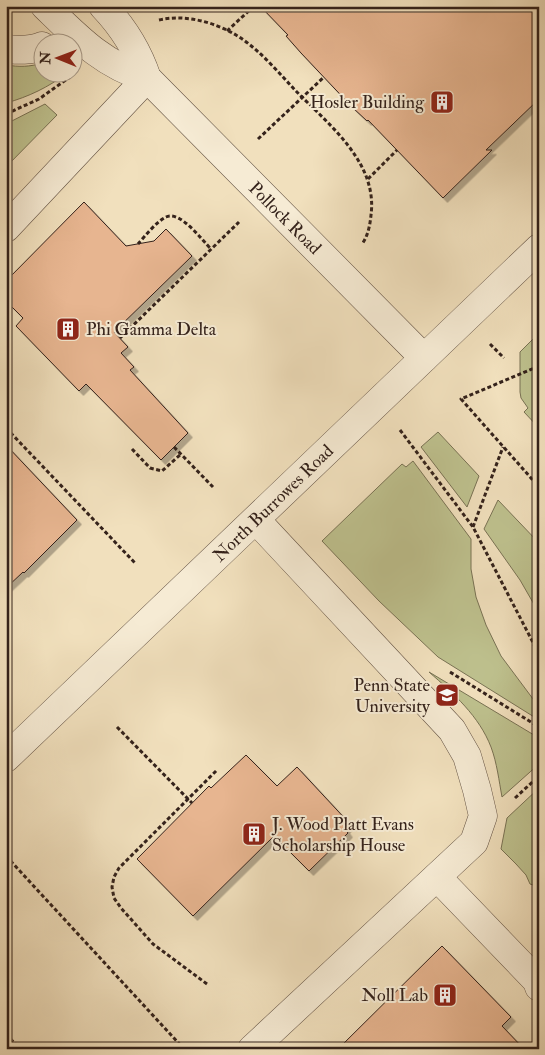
<svg xmlns="http://www.w3.org/2000/svg" width="545" height="1055" viewBox="0 0 545 1055" font-family="'IM FELL Double Pica',serif">
  <style>
    .green { fill: #bec18e; stroke: #797254 }
    .building { fill: #e7b590; stroke: #34221b; filter: url(#shadow) }
    .lines { fill: none; stroke-linecap: round; stroke-linejoin: round }
    .minor-casing { stroke: #635244; stroke-width: 29 }
    .path { stroke: #34221b; stroke-width: 3; stroke-dasharray: 4 2.5; stroke-linecap: butt }
    .minor { stroke: #f6ebd4; stroke-width: 28 }
    .labels { text-anchor: middle; stroke-width: 4; stroke-linejoin: round; paint-order: stroke }
    .poi-label { font-size: 18px; fill: #34221b; stroke: #f6ebd4; text-anchor: end }
    .street-label { font-size: 18px; fill: #34221b; stroke: #f6ebd4 }
  </style>
  <defs>
    <filter id="shadow"><feDropShadow dx="4.5" dy="4.5" stdDeviation="0" flood-color="#0004"/></filter>
  </defs>
  <rect width="100%" height="100%" fill="#f1e0bd"/>
  <filter id="stains"><feTurbulence type="fractalNoise" baseFrequency=".004" numOctaves="4"/><feColorMatrix values="0 0 0 0 .2 0 0 0 0 .09 0 0 0 0 .02 0 0 0 .5 -.17"/></filter>
  <radialGradient id="worn" r=".72"><stop offset=".6" stop-color="#630" stop-opacity="0"/><stop offset="1" stop-color="#630" stop-opacity=".3"/></radialGradient>
  <g class="green">
    <path d="M42,63V72L67,73C49,87 28,97 6,103V65C19,67 30,67 42,63Z"/>
    <path d="M45,104L57,115L6,167V124Z"/>
    <path d="M539,333V428L524,412L528,408L521,398L520,392V352Z"/>
    <path d="M438,432L479,476L467,507L421,447Z"/>
    <path d="M413,461L471,539V569L476,597L486,625L501,656L539,707V720L438,657L379,601L322,541L402,464L406,467Z"/>
    <path d="M498,500L539,543V613L520,580L484,529Z"/>
    <path d="M429,672L539,738V764L502,797C499,781 497,763 491,747C479,716 454,694 429,672Z"/>
    <path d="M539,788V887L530,884L526,875L516,864L501,849L507,818Z"/>
  </g>
  <g class="building">
    <path d="M260,6H539V99L486,150H492L443,198L368,120L367,121L352,107L301,53L286,36L288,35Z"/>
    <path d="M84,202L126,246L154,241L166,229L192,256L114,332L128,347L121,353L134,367L130,370L188,433L161,460L86,384L79,391L16,326L23,318L6,301V281Z"/>
    <path d="M6,445L77,520L24,573L23,572L6,588Z"/>
    <path d="M246,755L277,786L297,767L350,824L345,829L348,833L309,871L274,836L193,916L137,859L209,786L211,788Z"/>
    <path d="M442,946L511,1017L502,1026L524,1049H338Z"/>
  </g>
  <g class="lines">
    <g class="minor-casing">
      <g id="minor">
        <path d="M45,6C77,37 103,65 147,78"/>
        <path d="M103,6C123,27 138,51 147,78L424,358"/>
        <path d="M6,49C18,50 31,51 42,46"/>
        <path d="M6,228L147,78"/>
        <path d="M6,758L539,248"/>
        <path d="M437,877L537,981L539,987"/>
        <path d="M252,1049L474,842L483,816L477,790L467,756L452,730L256,520"/>
      </g>
    </g>
    <g class="path">
      <path d="M159,20C185,14 214,22 236,35C259,49 277,71 295,90C328,124 378,162 371,215C370,225 368,236 362,244"/>
      <path d="M227,31L254,6"/>
      <path d="M6,114L39,99L70,77"/>
      <path d="M258,139L324,77"/>
      <path d="M368,179L397,150"/>
      <path d="M138,244C145,236 157,221 166,217C180,210 202,240 211,249"/>
      <path d="M120,338L239,222"/>
      <path d="M490,344L504,358"/>
      <path d="M539,366L461,399L539,487"/>
      <path d="M6,428L135,563"/>
      <path d="M400,430L473,527L539,654"/>
      <path d="M174,447L213,487"/>
      <path d="M132,449L150,468L162,471L181,454"/>
      <path d="M473,527L503,447"/>
      <path d="M450,672L539,727"/>
      <path d="M117,727L192,803"/>
      <path d="M515,798L539,776"/>
      <path d="M6,856L184,1049"/>
      <path d="M207,984L153,944L121,908L114,898L112,887L114,877L119,868L217,770"/>
      <path d="M6,1034L20,1049"/>
    </g>
    <use href="#minor" class="minor"/>
  </g>
  <defs>
    <g id="building-square" transform="scale(1.25)"><rect x="-9" y="-9" width="18" height="18" rx="4" fill="#8f2418" stroke="#f6ebd4"/><path d="M-4-6H4V6H1V3H-1V6H-4ZM-2.5-4.3h1.7v1.8h-1.7ZM.8-4.3h1.7v1.8H.8ZM-2.5-1h1.7V.8h-1.7ZM.8-1h1.7V.8H.8Z" fill="#fff"/></g>
    <g id="university-square" transform="scale(1.25)"><rect x="-9" y="-9" width="18" height="18" rx="4" fill="#8f2418" stroke="#f6ebd4"/><path d="M0-5L7-2L0 1L-7-2ZM-4 1L0 2.5L4 1V4Q0 6-4 4Z" fill="#fff"/></g>
  </defs>
  <g fill-rule="evenodd">
    <use href="#building-square" x="442" y="102"/>
    <use href="#building-square" x="68" y="329"/>
    <use href="#university-square" x="447" y="695"/>
    <use href="#building-square" x="254" y="834"/>
    <use href="#building-square" x="445" y="995"/>
  </g>
  <g class="labels">
    <g class="poi-label">
      <text x="424" y="108">Hosler Building</text>
      <text x="86" y="335" text-anchor="start">Phi Gamma Delta</text>
      <text x="430" y="691">Penn State<tspan x="430" dy="21">University</tspan></text>
      <text x="272" y="830" text-anchor="start">J. Wood Platt Evans<tspan x="272" dy="21">Scholarship House</tspan></text>
      <text x="428" y="1001">Noll Lab</text>
    </g>
    <g class="street-label">
      <text transform="translate(285 218) rotate(45)" y="6">Pollock Road</text>
      <text transform="translate(273 503) rotate(-44)" y="6">North Burrowes Road</text>
    </g>
  </g>
  <rect width="545" height="1055" fill="none" stroke="#f1e0bd" stroke-width="25"/>
  <rect x="8" y="8" width="530" height="1040" fill="none" stroke="#34221b" stroke-width="2.5"/>
  <rect x="12" y="12" width="520" height="1030" fill="none" stroke="#34221b"/>
  <g transform="translate(58 58) rotate(271)"><circle r="24" fill="#f6ebd4" stroke="#a89b8a"/>
  <path d="M0-4L9 19L0 12L-9 19Z" fill="#8f2418"/>
  <text y="-8" font-size="14" font-weight="bold" text-anchor="middle" fill="#34221b">N</text>
  </g>
  <rect width="100%" height="100%" filter="url(#stains)"/>
  <rect width="100%" height="100%" fill="url(#worn)"/>
</svg>
